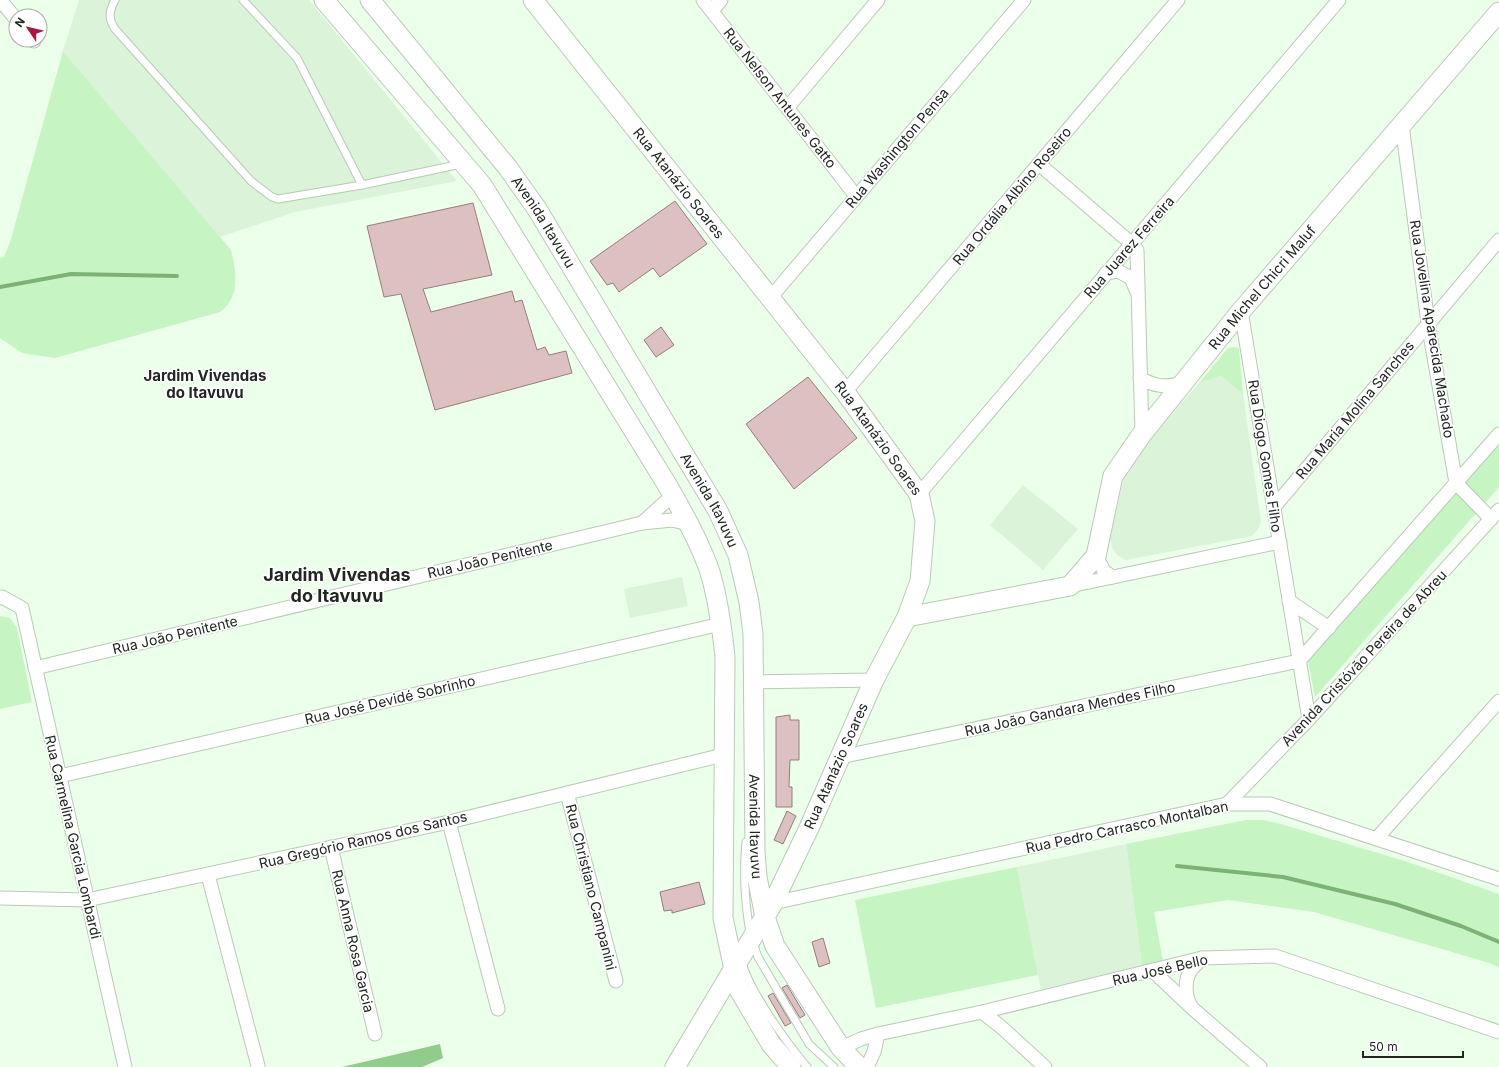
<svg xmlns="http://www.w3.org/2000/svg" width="1499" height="1067" viewBox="0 0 1499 1067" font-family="Inter,sans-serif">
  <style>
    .built { fill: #dbf3d8 }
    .green { fill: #c7f4c3 }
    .forest { fill: #92cc8d }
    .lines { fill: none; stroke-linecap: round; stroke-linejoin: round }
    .stream { stroke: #7ab375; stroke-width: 4 }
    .building { fill: #ddc0c2; stroke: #977c7e }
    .lane-casing { stroke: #b8cab6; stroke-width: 9 }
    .street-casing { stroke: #b8cab6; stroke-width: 15 }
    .secondary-casing { stroke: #b8cab6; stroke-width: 21 }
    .lane { stroke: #fff; stroke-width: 7 }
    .street { stroke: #fff; stroke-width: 13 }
    .secondary { stroke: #fff; stroke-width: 19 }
    .labels { text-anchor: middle; stroke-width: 3.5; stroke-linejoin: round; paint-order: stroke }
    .street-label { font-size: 14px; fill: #202720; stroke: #fff }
    .neighbourhood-label { font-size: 15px; font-weight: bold; fill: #202720; stroke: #fff }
    .district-label { font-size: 18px; font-weight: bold; fill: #202720; stroke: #fff }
  </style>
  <rect width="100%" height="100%" fill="#ecffea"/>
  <g class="built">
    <path d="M79,0H309L457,181L295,212L220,237L63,51Z"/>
    <path d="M1221,376L1243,394L1261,522L1258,529L1252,536L1126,560L1118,556L1112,548L1110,538L1125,474L1148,441L1200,382Z"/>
    <path d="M1023,485L1078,529L1043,570L990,525Z"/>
    <path d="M682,577L688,606L630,618L624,589Z"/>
    <path d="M1126,844L1142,965L1041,990L1017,867Z"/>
  </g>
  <g class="green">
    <path d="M63,51L231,250C237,273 240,297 220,312L55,358L22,353L0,338V258L4,257L11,239Z"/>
    <path d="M1234,347L1239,348L1243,394L1221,376L1200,382L1228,348Z"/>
    <path d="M1499,443V487L1315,697L1308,661Z"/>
    <path d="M0,616L10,618L17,628L32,702L0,709Z"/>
    <path d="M1246,820H1263L1281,824L1411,863L1499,894V967L1483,961L1314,912L1228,900L1154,912L1163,961L1142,965L1126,844Z"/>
    <path d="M1017,867L1038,975L876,1008L855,900Z"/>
  </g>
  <path class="forest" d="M440,1044L443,1058L422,1067H342Z"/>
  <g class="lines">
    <g class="stream">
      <path d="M0,287L71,274L177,276"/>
      <path d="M1177,866L1283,877L1395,904L1461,926L1499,942"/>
    </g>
  </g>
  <g class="building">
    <path d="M675,201L707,244L660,277L653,268L619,292L613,283L607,285L590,261Z"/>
    <path d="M473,203L492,275L423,289L431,312L512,291L515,302L522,300L537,350L545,347L549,355L566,351L572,373L435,410L401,294L384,297L367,226Z"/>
    <path d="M661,327L674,345L656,357L644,340Z"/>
    <path d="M808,377L857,438L794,489L746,424Z"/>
    <path d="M790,715V720H799V760H790L789,787H792V807H776V717Z"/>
    <path d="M787,811L796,816L783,844L774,840Z"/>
    <path d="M699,882L705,904L672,913V910L664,911L660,892Z"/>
    <path d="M823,938L830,963L819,967L812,942Z"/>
    <path d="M787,985L805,1015L800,1018L782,988Z"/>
    <path d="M773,993L791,1023L785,1026L768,996Z"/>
  </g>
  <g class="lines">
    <g class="lane-casing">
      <g id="lane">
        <path d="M115,0C109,11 108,19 115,29L251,181L272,197L278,199L362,185L461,164"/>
        <path d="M243,0L297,58L362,185"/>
        <path d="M746,842C743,872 745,903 750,933"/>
        <path d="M753,943L758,957L809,1044L834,1067"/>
        <path d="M742,962C749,991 787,1043 807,1067"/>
      </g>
    </g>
    <g class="street-casing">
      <g id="street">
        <path d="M0,0L16,19"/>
        <path d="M703,0L856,196"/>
        <path d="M712,11L721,0"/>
        <path d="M33,40L34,41"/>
        <path d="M788,107L878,0"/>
        <path d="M1402,125L1428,323L1456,483L1491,519"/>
        <path d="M1039,164L1132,244L1137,250L1142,434"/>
        <path d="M1106,273L1118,271L1131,278L1137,292"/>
        <path d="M771,297L1024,0"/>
        <path d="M1241,311L1309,719"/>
        <path d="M1140,378C1155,387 1168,388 1184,382"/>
        <path d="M845,392L1178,0"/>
        <path d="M919,494L1339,0"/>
        <path d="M1274,507L1499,240"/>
        <path d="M642,523L673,495"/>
        <path d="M1096,556L1104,571L1112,577"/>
        <path d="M1070,586L1280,542"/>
        <path d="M0,598L2,597L22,608L125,1067"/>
        <path d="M1289,601L1329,628"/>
        <path d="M35,668L642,523L672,520L689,524"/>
        <path d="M752,682L874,680"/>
        <path d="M840,757L1299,661L1499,434"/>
        <path d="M60,776L721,624"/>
        <path d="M567,793L616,981"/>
        <path d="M1227,804L1309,719L1499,510"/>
        <path d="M449,822L498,1009"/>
        <path d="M1377,838L1499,701"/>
        <path d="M331,847L375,1034"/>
        <path d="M208,875L258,1066"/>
        <path d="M0,898L87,900L449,822L723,755"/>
        <path d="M773,903L1227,804H1270L1499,879"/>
        <path d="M1153,971L1192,1008L1260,1067"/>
        <path d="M1191,1006C1185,997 1184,980 1191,970C1194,966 1199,962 1202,958"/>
        <path d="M982,1012L1000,1026L1045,1067"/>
        <path d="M841,1048L861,1039L878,1034L982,1012L1202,958L1275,956L1499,1032"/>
        <path d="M867,1067L874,1052L878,1034"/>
      </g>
    </g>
    <g class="secondary-casing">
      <g id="secondary">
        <path d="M324,0L482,185L666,483C682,510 698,539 709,569C718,597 722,628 725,657L723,918L738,988L771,1044L791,1067"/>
        <path id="s1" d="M370,0L508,168L537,209L718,511L738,555L749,602L753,634L755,851L757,877L765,917L775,946L841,1048L859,1067"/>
        <path id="s2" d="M533,0L845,392L919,494L925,521L920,581L907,617L874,680L809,828L773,903L675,1067"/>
        <path id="s3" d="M907,617L1070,586L1096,556L1113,476L1142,434L1241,311L1499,12"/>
      </g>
    </g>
    <use href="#lane" class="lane"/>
    <use href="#street" class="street"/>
    <use href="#secondary" class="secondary"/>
  </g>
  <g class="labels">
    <g class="street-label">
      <text transform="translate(780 98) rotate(52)" y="5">Rua Nelson Antunes Gatto</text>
      <text transform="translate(897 148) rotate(-50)" y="5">Rua Washington Pensa</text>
      <text dy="5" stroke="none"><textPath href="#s2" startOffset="234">Rua Atanázio Soares</textPath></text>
      <text transform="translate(1012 196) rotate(-50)" y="5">Rua Ordália Albino Roseiro</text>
      <text dy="5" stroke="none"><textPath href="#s1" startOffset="282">Avenida Itavuvu</textPath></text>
      <text transform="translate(1129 247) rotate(-49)" y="5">Rua Juarez Ferreira</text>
      <text dy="5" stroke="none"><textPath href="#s3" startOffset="528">Rua Michel Chicri Maluf</textPath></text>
      <text transform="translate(1432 329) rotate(81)" y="5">Rua Jovelina Aparecida Machado</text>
      <text transform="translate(1355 410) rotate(-50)" y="5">Rua Maria Molina Sanches</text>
      <text dy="5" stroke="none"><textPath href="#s2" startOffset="558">Rua Atanázio Soares</textPath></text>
      <text transform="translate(1265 456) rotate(81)" y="5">Rua Diogo Gomes Filho</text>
      <text dy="5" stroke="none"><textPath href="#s1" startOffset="606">Avenida Itavuvu</textPath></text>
      <text transform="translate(490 559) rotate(-13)" y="5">Rua João Penitente</text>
      <text transform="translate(175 635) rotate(-13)" y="5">Rua João Penitente</text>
      <text transform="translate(1364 658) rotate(-47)" y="5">Avenida Cristóvão Pereira de Abreu</text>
      <text transform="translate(390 700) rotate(-13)" y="5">Rua José Devidé Sobrinho</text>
      <text transform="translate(1070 709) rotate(-12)" y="5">Rua João Gandara Mendes Filho</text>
      <text transform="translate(836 766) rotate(-66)" y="5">Rua Atanázio Soares</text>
      <text dy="5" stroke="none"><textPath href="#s1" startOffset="941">Avenida Itavuvu</textPath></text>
      <text transform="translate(1127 827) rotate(-12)" y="5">Rua Pedro Carrasco Montalban</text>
      <text transform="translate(73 837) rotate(77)" y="5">Rua Carmelina Garcia Lombardi</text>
      <text transform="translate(363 840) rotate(-13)" y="5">Rua Gregório Ramos dos Santos</text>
      <text transform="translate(591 887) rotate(76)" y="5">Rua Christiano Campanini</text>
      <text transform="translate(353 941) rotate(77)" y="5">Rua Anna Rosa Garcia</text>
      <text transform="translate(1160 970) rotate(-13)" y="5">Rua José Bello</text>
    </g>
    <g class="neighbourhood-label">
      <text x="205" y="381">Jardim Vivendas<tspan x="205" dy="17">do Itavuvu</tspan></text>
    </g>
    <g class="district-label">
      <text x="337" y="581">Jardim Vivendas<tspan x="337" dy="21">do Itavuvu</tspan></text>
    </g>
  </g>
  <g transform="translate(28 28) rotate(305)"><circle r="19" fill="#ffffff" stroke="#a6a9a6"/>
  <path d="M0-3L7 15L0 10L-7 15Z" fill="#aa1541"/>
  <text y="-6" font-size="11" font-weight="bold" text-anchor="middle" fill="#202720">N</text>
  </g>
  <path d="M1363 1051v6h100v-6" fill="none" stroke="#202720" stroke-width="2"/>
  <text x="1369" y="1051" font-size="12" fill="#202720" stroke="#ffffff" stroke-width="3" paint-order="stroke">50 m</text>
</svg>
